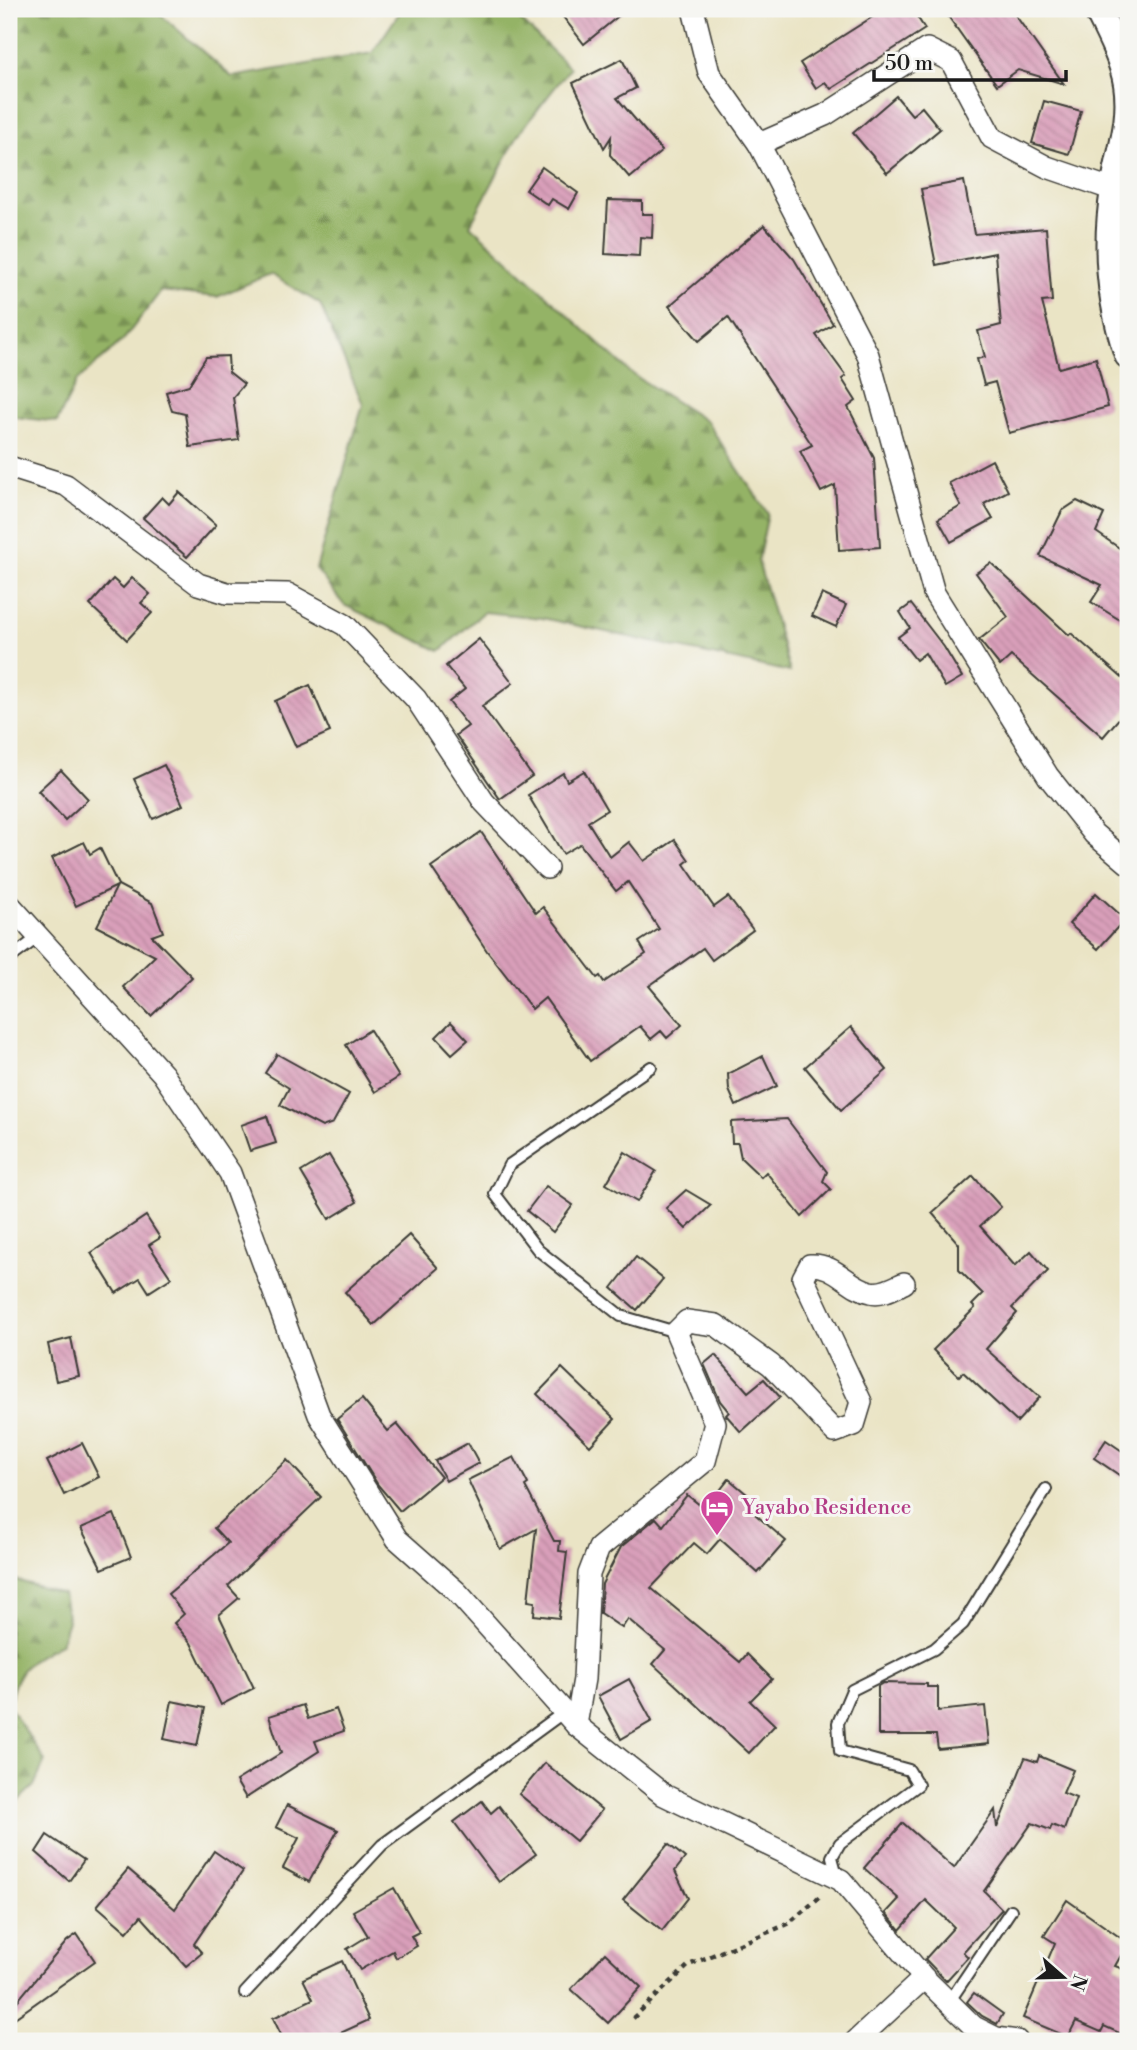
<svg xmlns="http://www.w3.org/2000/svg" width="1137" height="2050" viewBox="0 0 1137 2050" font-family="'Libre Bodoni',serif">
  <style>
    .forest { fill: url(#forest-firs); stroke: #586841; stroke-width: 2 }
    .building { fill: url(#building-back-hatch) }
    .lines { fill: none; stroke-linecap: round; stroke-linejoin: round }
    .service-casing { stroke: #3b3a35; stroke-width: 14 }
    .minor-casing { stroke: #3b3a35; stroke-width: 24 }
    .tertiary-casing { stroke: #3b3a35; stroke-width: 30 }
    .path { stroke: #3b3a35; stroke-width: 4.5; stroke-dasharray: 5 5; stroke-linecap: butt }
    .service { stroke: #fff; stroke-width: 10 }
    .minor { stroke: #fff; stroke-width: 21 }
    .tertiary { stroke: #fff; stroke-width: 26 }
    .labels { text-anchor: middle; stroke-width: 6; stroke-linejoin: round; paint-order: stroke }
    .hotel-label { font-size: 21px; fill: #b23c85; stroke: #f6f6f2; text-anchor: start }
  </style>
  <defs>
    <pattern id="forest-firs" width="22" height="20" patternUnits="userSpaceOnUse" patternTransform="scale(1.75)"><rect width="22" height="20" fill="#94b366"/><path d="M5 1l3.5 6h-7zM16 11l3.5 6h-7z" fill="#789153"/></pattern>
    <pattern id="building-back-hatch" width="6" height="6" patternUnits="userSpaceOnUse" patternTransform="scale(1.75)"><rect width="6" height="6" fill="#d99fba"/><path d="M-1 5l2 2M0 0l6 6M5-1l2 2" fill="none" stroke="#ba889f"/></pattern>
  </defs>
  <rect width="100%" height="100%" fill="#f6f6f2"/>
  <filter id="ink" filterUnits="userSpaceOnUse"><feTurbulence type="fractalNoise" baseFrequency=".0143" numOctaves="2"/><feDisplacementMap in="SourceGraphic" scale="14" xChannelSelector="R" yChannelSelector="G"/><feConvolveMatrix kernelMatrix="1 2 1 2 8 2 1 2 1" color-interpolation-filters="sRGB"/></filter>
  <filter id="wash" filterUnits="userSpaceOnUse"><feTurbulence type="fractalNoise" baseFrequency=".00686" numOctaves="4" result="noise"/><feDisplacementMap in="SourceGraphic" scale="28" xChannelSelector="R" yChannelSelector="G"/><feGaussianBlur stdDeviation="1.57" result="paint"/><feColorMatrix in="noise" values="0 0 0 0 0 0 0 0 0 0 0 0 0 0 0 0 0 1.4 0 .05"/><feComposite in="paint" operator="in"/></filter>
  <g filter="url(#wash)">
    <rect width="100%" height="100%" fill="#eae4c5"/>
    <g class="forest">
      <path d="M9,9H154L232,77L372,53L402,9H509L570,68L518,135L470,225L631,373L707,422L768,514L758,561L790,672L542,618L484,612L440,651L344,605L316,569L363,404L320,304L270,274L217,297L161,291L124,339L77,381L57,422L9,416Z"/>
      <path d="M9,1578L63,1594L68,1621L60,1644C27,1662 16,1667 9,1706L45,1761L34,1786L9,1809Z"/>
    </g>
    <g id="blocks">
      <g class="building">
        <path d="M557,9H627L584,44Z"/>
        <path d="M885,9H912L925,29L831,89L825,82L816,88L800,63Z"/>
        <path d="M970,9H1011L1064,84L1018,70L997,85L948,16Z"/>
        <path d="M622,59L636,88L617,98L662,151L630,178L610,155L611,137L604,148L573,83Z"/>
        <path d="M896,96L912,115L922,107L940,129L887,173L853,133Z"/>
        <path d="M1044,101L1081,111L1069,154L1032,143Z"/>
        <path d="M542,167L578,193L569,209L552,199L548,205L526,190Z"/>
        <path d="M964,181L974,234L1046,228L1052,301L1042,302L1059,368L1096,358L1108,407L1009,433L995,382L984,385L977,359L985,357L978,331L1001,325L995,253L936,265L921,189Z"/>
        <path d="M608,200L642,201V214H653L652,238L640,237L639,256L605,254Z"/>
        <path d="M764,225L794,259L833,324L816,335L846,376L842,379L856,401L848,407L874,458L880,547L839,550L835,485L821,492L800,451L812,445L728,317L699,341L669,306Z"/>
        <path d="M228,356L229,372L244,384L233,397L239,440L190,447L185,414L172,411L166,392L189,385L206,357Z"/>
        <path d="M992,460L1008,491L984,504L993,519L951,542L938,519L961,506L949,483Z"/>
        <path d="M179,492L216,525L187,557L143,518L162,497L169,504Z"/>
        <path d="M1077,501L1104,514L1096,532L1128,554V625L1091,602L1102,585L1040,556L1062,511Z"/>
        <path d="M991,563L1069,635L1071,633L1128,683V708L1103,737L1011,656L1000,666L979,640L1008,617L976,573Z"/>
        <path d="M132,578L150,594L141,603L152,613L127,640L90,605L113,579L123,588Z"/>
        <path d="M822,594L846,605L836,627L812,616Z"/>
        <path d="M911,604L944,647L962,677L945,687L925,653L916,660L898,637L910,628L900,612Z"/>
        <path d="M479,639L513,683L482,706L532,776L500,799L456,735L468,726L449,702L465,689L446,666Z"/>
        <path d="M310,685L330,732L296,747L275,701Z"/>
        <path d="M164,765L183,805L153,819L134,779Z"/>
        <path d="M61,770L88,799L65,820L38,791Z"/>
        <path d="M584,771L607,810L588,822L610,857L629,842L644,861L675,840L689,860L684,864L714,907L728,897L753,930L712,960L703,948L649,986L682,1025L667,1038L661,1031L651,1039L640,1026L590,1061L545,998L532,1009L487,951L431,867L481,832L536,913L543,907L597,978L600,976L604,982L646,954L639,942L659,929L628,882L616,891L580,844L563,854L528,795L563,773L567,781Z"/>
        <path d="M84,842L90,854L100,848L118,885L152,903L163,932L152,936L192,977L151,1016L123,987L155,956L97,926L117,886L76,906L52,858Z"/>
        <path d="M1096,893L1125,919L1098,949L1069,924Z"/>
        <path d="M451,1022L468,1040L452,1054L436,1037Z"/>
        <path d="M851,1027L887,1070L841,1110L805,1067Z"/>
        <path d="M370,1030L399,1077L375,1092L346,1045Z"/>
        <path d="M277,1054L349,1094L333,1123L322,1127L280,1105L289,1088L265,1073Z"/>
        <path d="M763,1056L777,1086L736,1106L729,1090L728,1074Z"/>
        <path d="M267,1116L276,1143L250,1151L241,1125Z"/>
        <path d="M787,1119L827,1172L823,1181L831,1189L802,1217L766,1172L761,1177L741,1158L738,1143H732L731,1122Z"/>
        <path d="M625,1152L656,1171L637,1202L606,1184Z"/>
        <path d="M329,1155L357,1202L329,1219L301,1172Z"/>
        <path d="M973,1176L1001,1207L980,1226L1015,1266L1031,1251L1048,1271L1012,1308L1017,1313L986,1349L1040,1397L1017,1422L963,1372L959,1376L933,1350L975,1308L972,1305L983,1294L959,1270V1244L932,1213Z"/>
        <path d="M546,1186L573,1205L553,1232L527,1211Z"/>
        <path d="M686,1190L711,1205L686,1229L666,1208Z"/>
        <path d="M146,1216L160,1238L149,1245L171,1278L149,1292L140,1278L116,1293L91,1253Z"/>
        <path d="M409,1235L438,1268L374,1325L345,1292Z"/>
        <path d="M636,1257L663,1279L637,1310L612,1288Z"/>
        <path d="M71,1338L79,1376L56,1381L48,1344Z"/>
        <path d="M715,1355L748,1392L764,1379L780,1397L741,1432L726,1415L729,1412L720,1401L704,1364Z"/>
        <path d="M562,1368L615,1419L590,1446L537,1394Z"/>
        <path d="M362,1399L388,1431L397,1424L441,1477L400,1511L378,1485L337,1419Z"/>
        <path d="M1106,1440L1128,1455V1481L1094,1458Z"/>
        <path d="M82,1443L99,1477L64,1495L47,1461Z"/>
        <path d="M468,1443L479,1463L446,1481L435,1461Z"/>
        <path d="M514,1457L528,1484L525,1486L554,1541H560L559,1551L567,1552L559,1618L534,1615L535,1602L528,1601L536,1529L500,1549L468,1480Z"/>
        <path d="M287,1460L321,1497L228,1586L239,1598L219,1615L254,1688L221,1705L191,1643L174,1623L184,1614L168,1594L228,1543L214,1528Z"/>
        <path d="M729,1479L761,1506L755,1514L786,1541L758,1573L720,1539L707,1554L694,1543L651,1588L740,1662L747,1654L772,1679L750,1701L775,1725L749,1753L653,1664L665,1650L628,1619L622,1628L600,1613L602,1584L621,1547L656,1518L663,1526L687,1495L705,1509Z"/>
        <path d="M114,1514L131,1557L102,1569L81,1528Z"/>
        <path d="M629,1679L652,1721L621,1739L598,1696Z"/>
        <path d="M883,1683L927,1684V1687H938V1711L985,1706L989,1744L938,1749L936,1735H878V1686Z"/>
        <path d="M172,1701L205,1708L197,1746L164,1739Z"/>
        <path d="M303,1705L308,1719L336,1709L344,1731L315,1741L319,1751L246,1798L236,1781L281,1753L269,1716Z"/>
        <path d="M1039,1756L1073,1770L1063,1793L1076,1798L1064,1830L1052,1825L1050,1830L1032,1823L984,1891L1002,1909L963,1952L968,1957L946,1981L925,1959L954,1927L926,1900L900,1930L886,1913L899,1899L864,1868L903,1823L954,1868L995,1810L997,1828L1025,1758L1037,1762Z"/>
        <path d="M545,1763L602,1810L576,1841L519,1794Z"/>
        <path d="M482,1801L491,1813L499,1806L536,1854L499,1882L454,1822Z"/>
        <path d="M287,1805L338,1830L309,1882L283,1868L299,1838L276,1827Z"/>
        <path d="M47,1835L84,1860L69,1881L36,1852Z"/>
        <path d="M668,1844L685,1858L675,1871L688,1898L662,1931L623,1900Z"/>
        <path d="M214,1851L243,1871L194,1944L202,1953L186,1966L141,1916L127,1932L97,1906L128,1869L175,1909Z"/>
        <path d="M394,1888L419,1932L411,1936L417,1946L396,1958L393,1951L360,1970L347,1949L368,1936L353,1911Z"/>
        <path d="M1067,1900L1128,1943L1115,1966L1128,1971V2037L1104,2026L1101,2032L1076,2021L1068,2037L1023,2018L1055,1943L1044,1936Z"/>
        <path d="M77,1934L95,1961L9,2022V2011L67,1941Z"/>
        <path d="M605,1953L641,1987L608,2023L571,1989Z"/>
        <path d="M342,1961L369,2020L323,2041H284L273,2018L313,1999L303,1979Z"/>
        <path d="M974,1993L1003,2014L997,2024L982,2016L967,2002Z"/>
      </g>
    </g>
  </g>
  <g filter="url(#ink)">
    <use href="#blocks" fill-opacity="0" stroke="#3b3a35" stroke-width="2"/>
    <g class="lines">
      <g class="service-casing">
        <g id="service">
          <path d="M9,959L37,938"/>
          <path d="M651,1067L509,1165L495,1194L538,1250L621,1316L676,1332"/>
          <path d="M837,1875L832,1857L840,1843L918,1785L909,1770L840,1751L838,1723L852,1690L934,1649L963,1624L1046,1489"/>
          <path d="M245,1993L382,1845L564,1712"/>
          <path d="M949,2002L1011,1910"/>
        </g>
      </g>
      <g class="minor-casing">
        <g id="minor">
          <path d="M693,9L709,73L759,144L868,355L934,593L1048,776L1094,834L1128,863"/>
          <path d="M759,144L825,115L927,49L951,61L992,138L1047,167L1114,190"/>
          <path d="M9,467L66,485L198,584L227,593L288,594L345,625L416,699L484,802L547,868"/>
          <path d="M9,904L163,1074L230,1173L319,1415L397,1539L457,1592L576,1725L664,1795L841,1880L924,1978L974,2027L996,2038L1017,2041"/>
          <path d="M576,1725L584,1679L589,1574L599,1548L705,1461L715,1423L676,1332L687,1321L716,1325L771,1365L835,1432L854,1425L861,1402L803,1278L810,1265C835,1263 849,1288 871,1292C882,1295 895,1287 904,1283"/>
          <path d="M856,2041L924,1978"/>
        </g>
      </g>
      <g class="tertiary-casing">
        <path id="tertiary" d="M1097,9C1108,31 1123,59 1127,84C1133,122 1119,154 1114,190C1105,245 1110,302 1128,355"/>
      </g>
      <path class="path" d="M633,2018L689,1965L788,1924L821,1896"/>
      <use href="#service" class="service"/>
      <use href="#minor" class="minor"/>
      <use href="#tertiary" class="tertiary"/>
    </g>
  </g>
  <defs>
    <g id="hotel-pin" transform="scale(1.75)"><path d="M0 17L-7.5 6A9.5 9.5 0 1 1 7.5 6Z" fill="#d1479c" stroke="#f6f6f2"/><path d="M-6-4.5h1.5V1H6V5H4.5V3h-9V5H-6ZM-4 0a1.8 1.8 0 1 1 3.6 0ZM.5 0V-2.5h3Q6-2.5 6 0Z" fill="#fff"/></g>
  </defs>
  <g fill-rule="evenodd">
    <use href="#hotel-pin" x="717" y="1507"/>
  </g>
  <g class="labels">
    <g class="hotel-label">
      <text x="742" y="1514">Yayabo Residence</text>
    </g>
  </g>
  <rect width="1137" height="2050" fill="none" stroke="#f6f6f2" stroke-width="35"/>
  <g transform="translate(1063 1977) rotate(110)" stroke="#f6f6f2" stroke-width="5" paint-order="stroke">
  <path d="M0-5L12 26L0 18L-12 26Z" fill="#1c1c1c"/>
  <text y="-10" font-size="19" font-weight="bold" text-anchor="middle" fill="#1c1c1c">N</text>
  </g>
  <path d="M874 70v10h192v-10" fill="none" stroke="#1c1c1c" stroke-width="3.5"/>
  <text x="885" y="70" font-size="21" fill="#1c1c1c" stroke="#f6f6f2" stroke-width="5" paint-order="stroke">50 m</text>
</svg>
